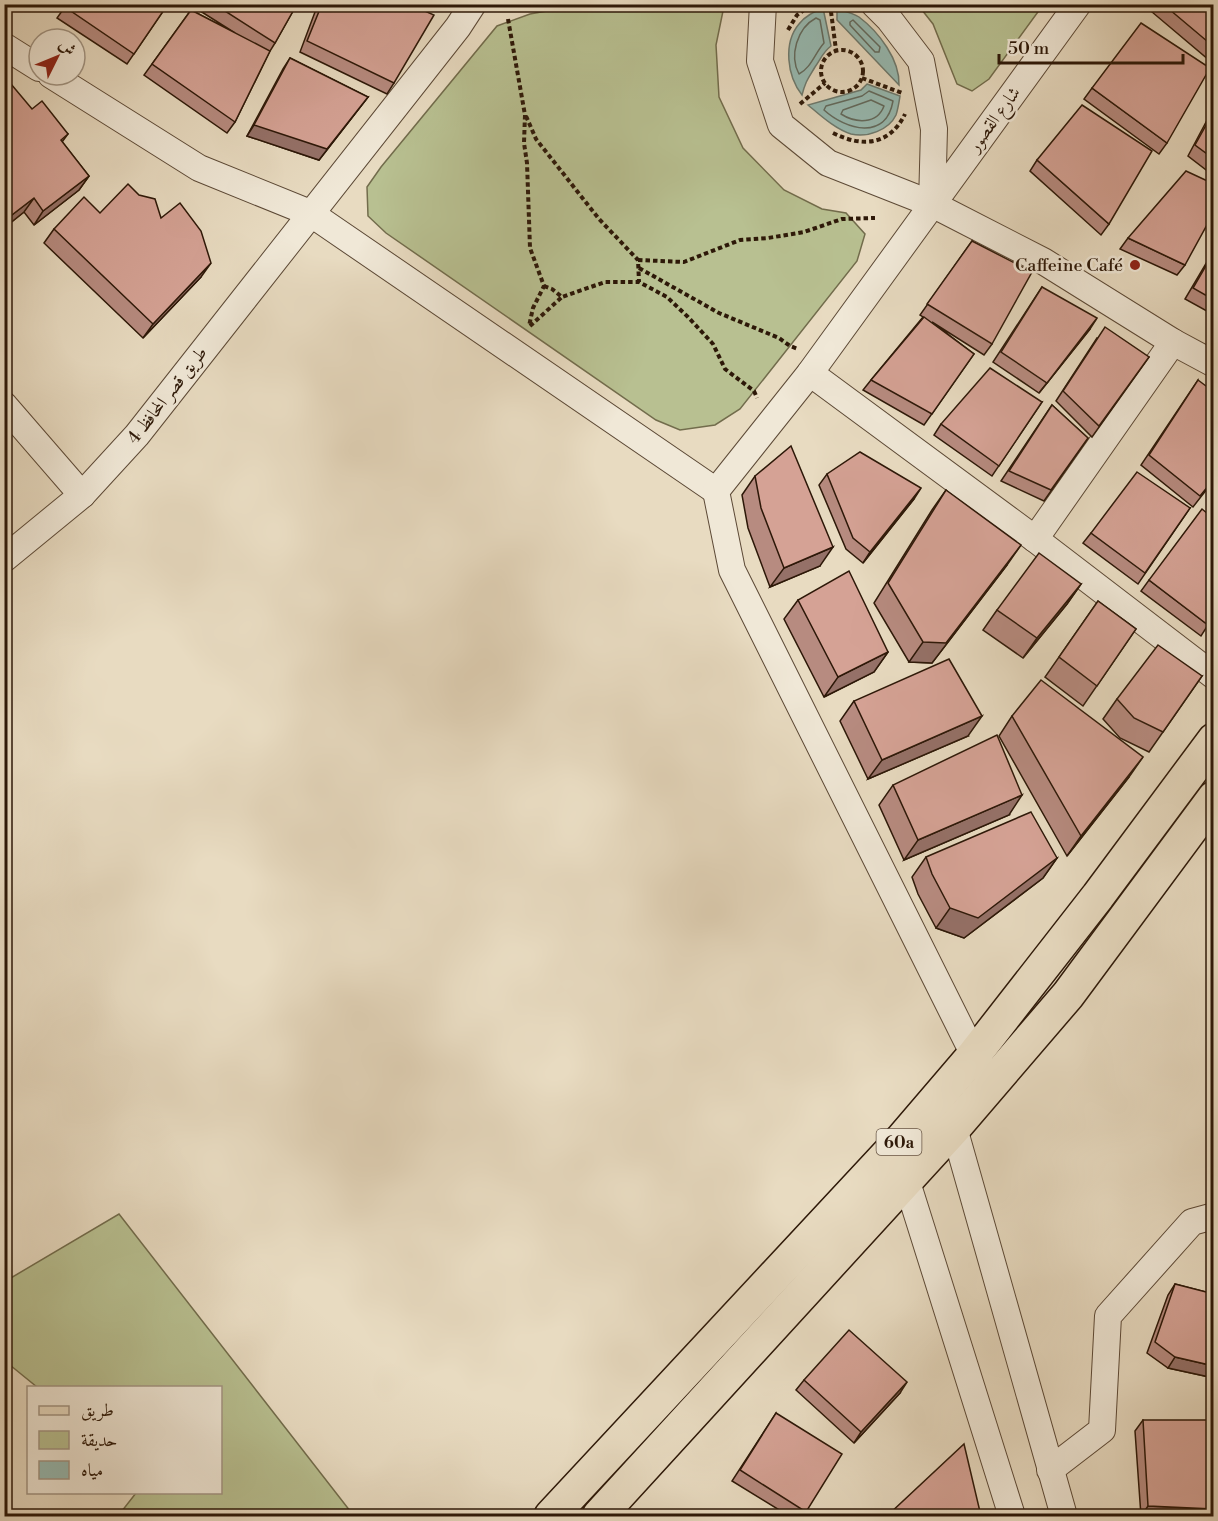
<svg xmlns="http://www.w3.org/2000/svg" width="1218" height="1521" viewBox="0 0 1218 1521" font-family="'Libre Bodoni',Amiri,serif">
  <style>
    .green { fill: #b8c091; stroke: #726c4c; stroke-width: 1.5 }
    .water { fill: #97bbb3; stroke: #6d7a6f; stroke-width: 1.5 }
    .lines { fill: none; stroke-linecap: round; stroke-linejoin: round }
    .shore { stroke: #626a5e; stroke-width: 1.5 }
    .minor-casing { stroke: #5c4936; stroke-width: 28 }
    .major-casing { stroke: #2d1808; stroke-width: 36 }
    .path { stroke: #2d1808; stroke-width: 4; stroke-dasharray: 4.5 3; stroke-linecap: butt }
    .minor { stroke: #f0e8d7; stroke-width: 26 }
    .major { stroke: #e8dbc1; stroke-width: 33 }
    .wall { fill: #b78b80; stroke: #2d1808; stroke-width: 1.5 }
    .shaded-wall { fill: #957168; stroke: #2d1808; stroke-width: 1.5 }
    .building { fill: #d5a295; stroke: #2d1808; stroke-width: 1.5 }
    .poi-dot { fill: #8f2418; stroke: #f0e8d7; stroke-width: 2 }
    .labels { text-anchor: middle; stroke-width: 5; stroke-linejoin: round; paint-order: stroke }
    .shield { fill: #f0e8d7; stroke: #685646; stroke-width: 1.5 }
    .shield-label { font-size: 16px; font-weight: bold; fill: #2d1808 }
    .street-label { font-size: 18px; fill: #2d1808; stroke: #f0e8d7 }
    .poi-label { font-size: 18px; fill: #2d1808; stroke: #f0e8d7; text-anchor: end }
  </style>
  <rect width="100%" height="100%" fill="#e8dbc1"/>
  <filter id="stains"><feTurbulence type="fractalNoise" baseFrequency=".00333" numOctaves="4"/><feColorMatrix values="0 0 0 0 .2 0 0 0 0 .09 0 0 0 0 .02 0 0 0 .5 -.17"/></filter>
  <radialGradient id="worn" r=".72"><stop offset=".6" stop-color="#630" stop-opacity="0"/><stop offset="1" stop-color="#630" stop-opacity=".3"/></radialGradient>
  <g class="green">
    <path d="M585,4L720,5L723,11L716,45L719,97L743,148L784,190L822,209L846,213L865,234L857,261L740,409L715,425L680,430L656,420L386,233L368,216L367,187L381,167L497,26L530,14Z"/>
    <path d="M918,5H1043L989,79L972,91L957,84L933,24Z"/>
    <path d="M119,1214L354,1516H118L136,1493L220,1492V1388L37,1387L5,1361L4,1282Z"/>
  </g>
  <g class="water">
    <path d="M823,8L831,46C822,53 821,59 815,67C808,79 806,80 802,95C787,76 783,43 799,24C805,16 814,12 823,8Z"/>
    <path d="M837,9C844,11 853,13 859,17C879,32 900,60 899,85L837,20Z"/>
    <path d="M867,84L900,96C899,102 898,109 896,115C889,130 867,138 851,134C835,129 820,115 808,105L861,90Z"/>
  </g>
  <g class="lines">
    <g class="shore">
      <path d="M816,18L820,20L824,43C815,53 811,68 799,74C789,56 797,28 816,18Z"/>
      <path d="M853,20L880,47L879,52H875L850,25V22Z"/>
      <path d="M869,91L893,101C886,141 846,130 824,110L826,106L862,96Z"/>
      <path d="M871,100L884,106C877,125 855,123 841,114L843,110Z"/>
    </g>
    <g class="minor-casing">
      <g id="minor">
        <path d="M763,4L760,61L781,125L828,163L932,204L1043,261L1173,342L1214,364"/>
        <path d="M874,4L889,19L921,61L934,129L932,204"/>
        <path d="M4,46L39,68"/>
        <path d="M51,75L199,168L310,213L716,491"/>
        <path d="M810,373L1035,539L1214,676"/>
        <path d="M4,405L82,495"/>
        <path d="M1035,539L1173,342"/>
        <path d="M4,559L82,495L137,435L458,27L473,4"/>
        <path d="M982,1068L974,1055L732,570L716,491L810,373L1078,4"/>
        <path d="M944,1116L954,1128L1064,1516"/>
        <path d="M896,1167L906,1179L1012,1516"/>
        <path d="M1050,1470L1102,1430L1108,1316L1192,1222L1214,1216"/>
      </g>
    </g>
    <g class="major-casing">
      <g id="major">
        <path d="M551,1516L903,1138L974,1055L1098,896L1214,740"/>
        <path d="M599,1516L954,1128L1068,995L1214,798"/>
      </g>
    </g>
    <g class="path">
      <path d="M830,4L836,50"/>
      <path d="M508,19L525,115L524,143L527,163L530,248L544,286L533,308L529,326"/>
      <path d="M788,30L797,15L812,4"/>
      <circle cx="842" cy="71" r="21"/>
      <path d="M862,78L902,93"/>
      <path d="M800,104L825,83"/>
      <path d="M526,116L536,139L599,219L638,260L639,282"/>
      <path d="M833,133C863,148 890,145 905,114"/>
      <path d="M638,260L684,262L740,240L768,238L804,232L842,219L875,218"/>
      <path d="M639,268L719,313L779,338L790,346L798,349"/>
      <path d="M544,286L552,289L562,297L605,282H639L667,297L688,317L713,344L725,369L754,391L757,398"/>
      <path d="M530,326L562,297"/>
    </g>
    <use href="#minor" class="minor"/>
    <use href="#major" class="major"/>
  </g>
  <g class="wall">
    <path d="M67,4H168L127,64L57,18Z"/>
    <path d="M201,4H297L275,43L270,51L235,122L227,133L144,75L191,10L235,33L197,9Z"/>
    <path d="M318,4H409L394,83L387,94L300,52Z"/>
    <path d="M1158,4H1214V56L1209,60L1152,12Z"/>
    <path d="M290,58L368,97L319,160L247,136L283,69Z"/>
    <path d="M1092,88L1167,143L1159,154L1084,99Z"/>
    <path d="M4,89L32,109L68,134L62,142L89,176L79,190L34,225L24,212L4,228Z"/>
    <path d="M1214,107V176L1188,156Z"/>
    <path d="M1037,160L1109,224L1101,235L1030,171Z"/>
    <path d="M100,213L161,218L201,277L143,338L44,243L54,229Z"/>
    <path d="M1128,238L1185,265L1177,275L1120,249Z"/>
    <path d="M972,241L992,344L984,355L932,322L974,354L924,425L863,390L871,380L923,317L920,315Z"/>
    <path d="M1214,250V315L1185,299Z"/>
    <path d="M1042,287L1090,329L1039,393L993,362Z"/>
    <path d="M1097,338L1149,357L1092,437L1056,401Z"/>
    <path d="M1198,380L1214,480L1193,507L1141,465Z"/>
    <path d="M1042,402L992,476L934,435L941,424Z"/>
    <path d="M1052,405L1088,438L1044,501L1001,481Z"/>
    <path d="M827,474L914,499L863,563L846,549L819,485Z"/>
    <path d="M755,476L820,566L770,587L748,528L742,495Z"/>
    <path d="M946,490L1007,565L932,663L909,662L874,603L932,510Z"/>
    <path d="M1214,504V517L1207,513Z"/>
    <path d="M1190,508L1138,584L1083,543L1091,533Z"/>
    <path d="M1149,580L1208,625L1201,636L1141,591Z"/>
    <path d="M1081,584L1067,604L1023,658L983,630L997,610Z"/>
    <path d="M798,600L888,652L874,672L824,697L784,619Z"/>
    <path d="M1098,601L1136,629L1083,706L1045,677Z"/>
    <path d="M1202,676L1149,752L1120,738L1103,719L1117,699Z"/>
    <path d="M854,701L968,736L868,779L840,721Z"/>
    <path d="M1012,716L1129,777L1067,856L999,736Z"/>
    <path d="M893,785L1009,815L904,860L879,805Z"/>
    <path d="M926,857L1057,858L1043,878L964,938L936,928L918,894L912,877Z"/>
    <path d="M1175,1284L1214,1294V1378L1168,1368L1147,1353L1168,1295Z"/>
    <path d="M804,1380L900,1393L854,1443L796,1390Z"/>
    <path d="M776,1413L806,1512L802,1516H789L732,1481Z"/>
    <path d="M1143,1420L1214,1516H1141L1135,1431Z"/>
  </g>
  <g class="shaded-wall">
    <path d="M368,97L319,160L247,136L254,125Z"/>
    <path d="M89,176L79,190L34,225L43,211Z"/>
    <path d="M34,198L24,212L4,228V221Z"/>
    <path d="M211,263L201,277L143,338L153,324Z"/>
    <path d="M1097,318L1090,329L1039,393L1047,383Z"/>
    <path d="M921,488L914,499L863,563L870,552Z"/>
    <path d="M1021,545L1007,565L932,663L909,662L923,642Z"/>
    <path d="M833,547L820,566L770,587L784,568Z"/>
    <path d="M1081,584L1067,604L1023,658L1037,638Z"/>
    <path d="M888,652L874,672L824,697L838,677Z"/>
    <path d="M982,716L968,736L868,779L882,760Z"/>
    <path d="M1143,757L1129,777L1067,856L1081,836Z"/>
    <path d="M1022,795L1009,815L904,860L918,840Z"/>
    <path d="M1057,858L1043,878L964,938L936,928L950,908Z"/>
    <path d="M1175,1357L1214,1366V1378L1168,1368Z"/>
    <path d="M907,1382L900,1393L854,1443L861,1432Z"/>
    <path d="M1148,1506L1214,1509V1516H1141Z"/>
  </g>
  <g class="building">
    <path d="M67,4H168L134,54L65,7Z"/>
    <path d="M214,4H297L275,43Z"/>
    <path d="M322,4H409L434,15L394,83L307,41Z"/>
    <path d="M1163,4H1214V47Z"/>
    <path d="M191,10L270,51L235,122L152,64Z"/>
    <path d="M1141,23L1210,68L1167,143L1092,88Z"/>
    <path d="M290,58L368,97L327,149L254,125Z"/>
    <path d="M11,84L32,109L42,101L68,134L61,140L89,176L43,211L34,198L4,221V89Z"/>
    <path d="M1082,105L1152,151L1109,224L1037,160Z"/>
    <path d="M1214,111V159L1195,145Z"/>
    <path d="M1186,171L1214,184V212L1185,265L1128,238Z"/>
    <path d="M128,184L139,195L155,199L161,218L180,203L201,231L211,263L153,324L54,229L84,197L100,213Z"/>
    <path d="M972,241L1032,272L992,344L927,304Z"/>
    <path d="M1214,252V300L1193,288Z"/>
    <path d="M1042,287L1097,318L1047,383L1001,352Z"/>
    <path d="M924,317L974,354L932,414L871,380Z"/>
    <path d="M1105,327L1149,357L1099,426L1063,391Z"/>
    <path d="M990,368L1042,402L999,466L941,424Z"/>
    <path d="M1198,380L1214,392V479L1200,496L1149,455Z"/>
    <path d="M1052,405L1088,438L1051,490L1009,471Z"/>
    <path d="M791,446L833,547L784,568L761,508L755,476Z"/>
    <path d="M860,452L921,488L870,552L853,538L827,474Z"/>
    <path d="M1137,472L1190,508L1145,573L1091,533Z"/>
    <path d="M946,490L1021,545L946,643L923,642L888,583Z"/>
    <path d="M1202,509L1214,519V617L1208,625L1149,580Z"/>
    <path d="M1039,553L1081,584L1037,638L997,610Z"/>
    <path d="M849,571L888,652L838,677L798,600Z"/>
    <path d="M1098,601L1136,629L1097,686L1059,657Z"/>
    <path d="M1158,645L1202,676L1163,732L1134,718L1117,699Z"/>
    <path d="M949,659L982,716L882,760L854,701Z"/>
    <path d="M1041,680L1143,757L1081,836L1012,716Z"/>
    <path d="M997,735L1022,795L918,840L893,785Z"/>
    <path d="M1031,812L1057,858L978,918L950,908L932,874L926,857Z"/>
    <path d="M1175,1284L1214,1294V1366L1175,1357L1155,1342Z"/>
    <path d="M849,1330L907,1382L861,1432L804,1380Z"/>
    <path d="M776,1413L842,1454L806,1512L740,1470Z"/>
    <path d="M1143,1420H1214V1509L1148,1506Z"/>
    <path d="M964,1444L981,1516H887Z"/>
  </g>
  <circle class="poi-dot" cx="1135" cy="265" r="6"/>
  <g class="labels">
    <rect class="shield" x="876.5" y="1129" width="45" height="26" rx="4.5"/>
    <g class="shield-label">
      <text x="899" y="1148">60a</text>
    </g>
    <g class="street-label">
      <text transform="translate(994 119) rotate(-54)" y="6">شارع القصور</text>
      <text transform="translate(167 395) rotate(-52)" y="6">طريق قصر المحافظ 4</text>
    </g>
    <g class="poi-label">
      <text x="1123" y="271">Caffeine Café</text>
    </g>
  </g>
  <rect width="1218" height="1521" fill="none" stroke="#e8dbc1" stroke-width="24"/>
  <rect x="6" y="6" width="1206" height="1509" fill="none" stroke="#2d1808" stroke-width="3"/>
  <rect x="12" y="12" width="1194" height="1497" fill="none" stroke="#2d1808" stroke-width="1.5"/>
  <rect x="27" y="1386" width="195" height="108" fill="#f0e8d7" stroke="#a29584" stroke-width="1.5"/>
  <rect x="39" y="1406" width="30" height="9" fill="#e8dbc1" stroke="#a29584" stroke-width="1.5"/>
  <text x="81" y="1416" font-size="18" fill="#2d1808">طريق</text>
  <rect x="39" y="1431" width="30" height="18" fill="#b8c091" stroke="#a29584" stroke-width="1.5"/>
  <text x="81" y="1446" font-size="18" fill="#2d1808">حديقة</text>
  <rect x="39" y="1461" width="30" height="18" fill="#97bbb3" stroke="#a29584" stroke-width="1.5"/>
  <text x="81" y="1476" font-size="18" fill="#2d1808">مياه</text>
  <g transform="translate(57 57) rotate(47)"><circle r="28" fill="#f0e8d7" stroke="#a29584" stroke-width="1.5"/>
  <path d="M0-4.5L10 22L0 15L-10 22Z" fill="#8f2418"/>
  <text y="-9" font-size="16" font-weight="bold" text-anchor="middle" fill="#2d1808">ش</text>
  </g>
  <path d="M999 54v9h184v-9" fill="none" stroke="#2d1808" stroke-width="3"/>
  <text x="1008" y="54" font-size="18" fill="#2d1808" stroke="#f0e8d7" stroke-width="4.5" paint-order="stroke">50 m</text>
  <rect width="100%" height="100%" filter="url(#stains)"/>
  <rect width="100%" height="100%" fill="url(#worn)"/>
</svg>
